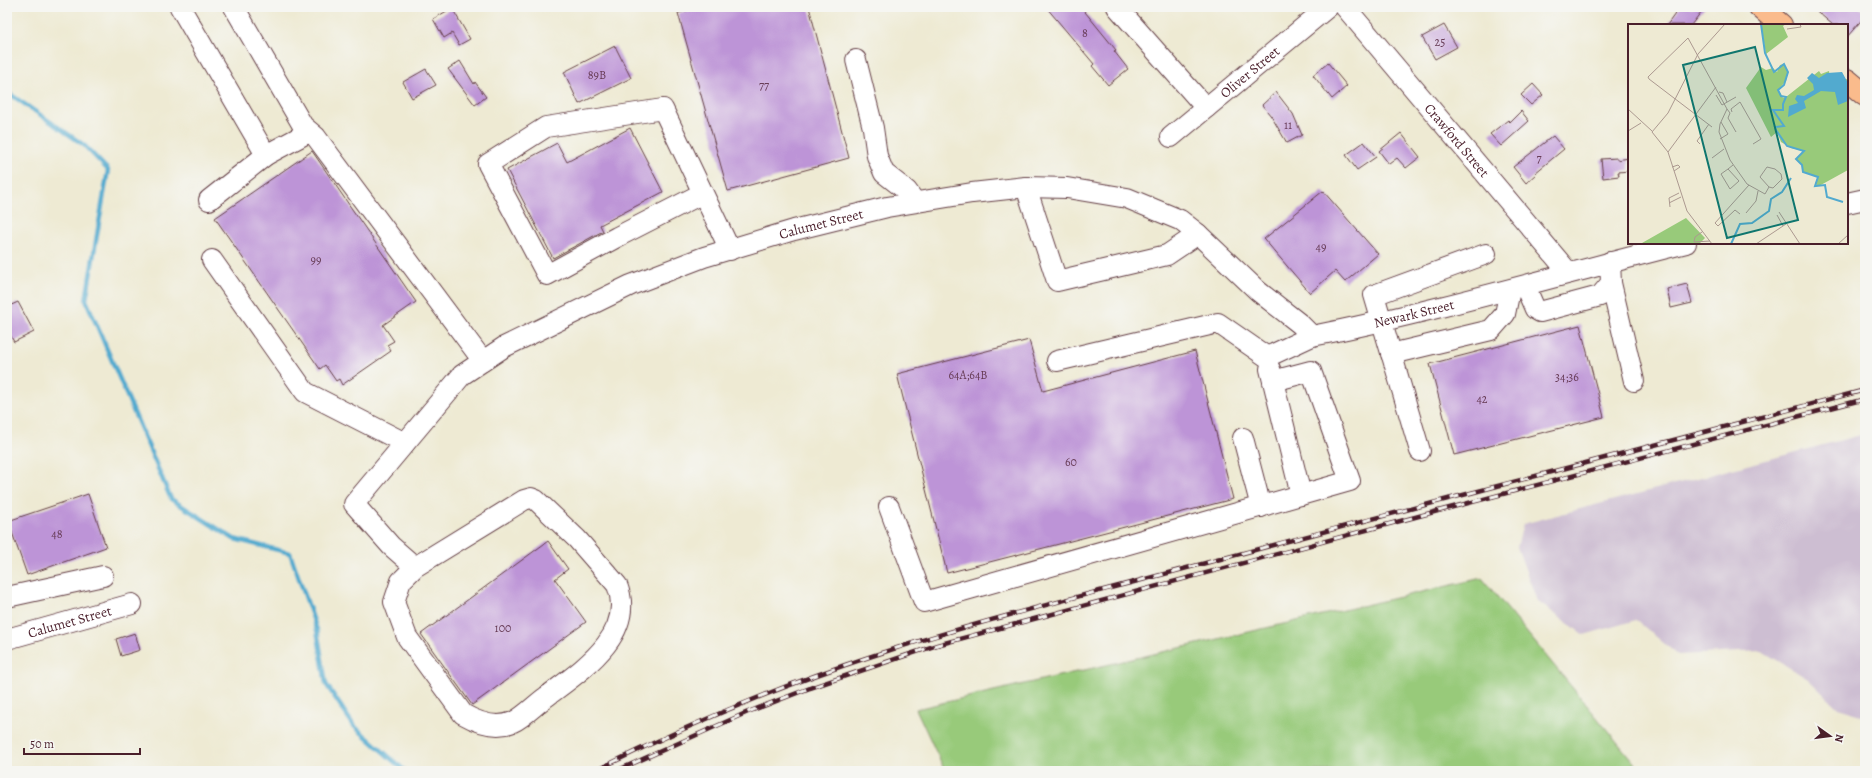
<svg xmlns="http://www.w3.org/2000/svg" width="1872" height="778" viewBox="0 0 1872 778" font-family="Alegreya,serif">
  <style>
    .industrial { fill: #cdbed2 }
    .green { fill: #98ca7a; stroke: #717452 }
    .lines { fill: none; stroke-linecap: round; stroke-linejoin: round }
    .stream { stroke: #52aacf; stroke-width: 4.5 }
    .building { fill: #bd94d7 }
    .minor-casing { stroke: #633d44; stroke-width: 22 }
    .major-casing { stroke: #633d44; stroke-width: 24 }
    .minor { stroke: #fff; stroke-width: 20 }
    .major { stroke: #fabb8c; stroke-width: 22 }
    .rail-casing { stroke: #4a1f2b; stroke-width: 4.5 }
    .rail { stroke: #f6f6f2; stroke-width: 3; stroke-dasharray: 9; stroke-linecap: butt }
    .labels { text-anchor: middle; stroke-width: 3; stroke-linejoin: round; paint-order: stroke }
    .number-label { font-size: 12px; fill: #673c56 }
    .street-label { font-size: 14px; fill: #4a1f2b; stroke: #f6f6f2 }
    .inset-river { fill: none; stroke: #52aacf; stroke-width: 2 }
    .inset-road { fill: none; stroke: #ac9990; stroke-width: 1 }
    .view { fill: #0f766e; fill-opacity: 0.15; stroke: #0f766e; stroke-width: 2 }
    .inset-edge { fill: none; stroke: #4a1f2b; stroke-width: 2 }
  </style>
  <rect width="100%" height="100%" fill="#f6f6f2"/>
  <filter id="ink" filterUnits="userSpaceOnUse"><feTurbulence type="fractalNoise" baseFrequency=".025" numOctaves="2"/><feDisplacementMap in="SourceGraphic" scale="8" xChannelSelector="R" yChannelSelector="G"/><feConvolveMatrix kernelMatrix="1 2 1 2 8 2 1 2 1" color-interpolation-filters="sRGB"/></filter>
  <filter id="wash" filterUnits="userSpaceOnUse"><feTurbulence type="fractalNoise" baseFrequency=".012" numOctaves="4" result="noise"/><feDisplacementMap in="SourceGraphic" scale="16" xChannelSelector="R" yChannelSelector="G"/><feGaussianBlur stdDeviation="0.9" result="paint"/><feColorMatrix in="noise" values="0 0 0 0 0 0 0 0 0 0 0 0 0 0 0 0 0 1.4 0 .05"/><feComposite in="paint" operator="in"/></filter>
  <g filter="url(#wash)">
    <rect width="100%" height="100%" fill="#eeead3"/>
    <path class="industrial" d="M1865,434V716L1838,708L1808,679L1762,651L1678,655L1636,620L1584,635L1537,601L1517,547L1523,524Z"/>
    <path class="green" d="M1482,578L1641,771H945L916,709Z"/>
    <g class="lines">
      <path class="stream" d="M7,92L84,145L108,170L86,300L171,499L234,539L290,553L317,630L326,684L354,726L405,771"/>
    </g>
    <g id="blocks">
      <g class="building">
        <path d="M701,7H809L849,158L728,191L678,13Z"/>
        <path d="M1046,7H1081L1116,50L1114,51L1128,69L1108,85L1092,66L1094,64Z"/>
        <path d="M1680,7H1705L1691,25H1667Z"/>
        <path d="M1812,7H1859L1865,12V16L1847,37V25H1833Z"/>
        <path d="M452,8L470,39L459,45L452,33L444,38L433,19Z"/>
        <path d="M1444,25L1457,47L1435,59L1422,37Z"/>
        <path d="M615,46L631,78L579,104L564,72Z"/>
        <path d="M460,61L474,84L475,82L486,97L475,105L448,69Z"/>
        <path d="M1328,63L1347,86L1332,99L1313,75Z"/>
        <path d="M426,69L436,85L412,98L403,82Z"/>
        <path d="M1533,84L1543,95L1531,105L1521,95Z"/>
        <path d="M1276,92L1293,114L1302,135L1287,143L1271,116L1262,105Z"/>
        <path d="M1521,111L1529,121L1501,146L1490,134L1508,120L1510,122Z"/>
        <path d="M630,128L663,192L600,225L603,231L553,258L507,170L557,143L567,162Z"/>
        <path d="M1401,133L1420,157L1406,168L1397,158L1389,164L1379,151Z"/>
        <path d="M1553,136L1564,149L1535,173L1536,174L1526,183L1513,167Z"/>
        <path d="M1364,142L1376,157L1357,170L1346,155Z"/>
        <path d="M312,151L416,302L383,325L394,341L387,345L391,351L342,385L339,379L336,381L325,365L320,369L215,218Z"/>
        <path d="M1617,158V160L1629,158V171L1618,172L1619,176L1603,178L1601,159Z"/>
        <path d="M1323,191L1378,254L1345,282L1335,271L1310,293L1264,239Z"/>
        <path d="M1687,284L1692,303L1671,308L1667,289Z"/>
        <path d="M18,302L34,332L14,342L7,329V307Z"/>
        <path d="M1580,325L1604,417L1454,455L1430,364Z"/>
        <path d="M1029,340L1043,391L1195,351L1233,499L947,573L897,374Z"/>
        <path d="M88,494L106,547L27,575L8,521Z"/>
        <path d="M548,541L568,569L555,579L586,622L472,705L421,634Z"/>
        <path d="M135,633L140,650L121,656L116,639Z"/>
      </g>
    </g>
  </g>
  <g filter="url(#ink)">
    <use href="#blocks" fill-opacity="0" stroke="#633d44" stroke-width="1"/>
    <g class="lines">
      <g class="minor-casing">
        <g id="minor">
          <path d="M180,7L266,155L209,200"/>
          <path d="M234,7L303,126L316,137L483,361"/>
          <path d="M1117,7L1206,108"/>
          <path id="s1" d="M1345,7L1569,273"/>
          <path d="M856,60L873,128L877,156L884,173L907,191L915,202"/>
          <path id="s2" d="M1171,137L1328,7"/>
          <path d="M266,155L309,132"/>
          <path d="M1026,187L1057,281L1167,255L1198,234"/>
          <path d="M703,193L617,237L547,275L488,164L546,127L663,109L730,250"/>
          <path d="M1847,203L1865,199"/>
          <path d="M212,260L305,392L405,443"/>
          <path d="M1611,283L1634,381"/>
          <path d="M1525,286L1535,309L1540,312L1600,296L1611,283L1610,262"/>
          <path d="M1391,354L1491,330L1505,314L1510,290"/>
          <path d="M1057,361L1218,323L1267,357L1312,336"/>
          <path d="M1270,369L1301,495"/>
          <path d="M1243,438L1261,507"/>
          <path d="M1420,451L1374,295L1486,254"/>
          <path d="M889,507L924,602L1350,481L1311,371L1273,381"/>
          <path id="s3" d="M415,567L401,581L394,602L407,637L463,714C477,722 496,729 513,722C524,717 536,704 546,697C580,671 637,635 617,585L577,539L536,500L531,498L524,500L415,567L391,546L354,504L462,375L504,347L631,285L704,257L794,230L887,207L972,193L1026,187L1067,188L1127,198L1180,220L1198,234L1258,291L1300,324L1312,336C1439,311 1562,274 1686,243"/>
          <path d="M7,597L103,576"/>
          <path id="s4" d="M7,639L132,604"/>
        </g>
      </g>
      <g class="major-casing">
        <g id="major">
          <path d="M1760,7L1781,25"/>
          <path d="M1847,80L1865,95"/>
        </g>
      </g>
      <use href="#minor" class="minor"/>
      <use href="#major" class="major"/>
      <g class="rail-casing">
        <g id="rail">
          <path d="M595,771C685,726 777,687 872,656C984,619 1099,592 1213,561C1430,503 1648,447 1865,390"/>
          <path d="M616,771L748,712L810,688L937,645L1419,516L1865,399"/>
        </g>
      </g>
      <use href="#rail" class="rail"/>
    </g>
  </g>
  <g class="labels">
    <g class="number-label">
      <text x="1085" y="37">8</text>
      <text x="1440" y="46">25</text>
      <text x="597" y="79">89B</text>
      <text x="764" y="89">77</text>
      <text x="1288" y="129">11</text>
      <text x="1539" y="162">7</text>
      <text x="1321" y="251">49</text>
      <text x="316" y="264">99</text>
      <text x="968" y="379">64A;64B</text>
      <text x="1567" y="381">34;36</text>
      <text x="1482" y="403">42</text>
      <text x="1071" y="466">60</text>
      <text x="57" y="538">48</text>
      <text x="503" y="632">100</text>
    </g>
    <g class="street-label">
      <text dy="5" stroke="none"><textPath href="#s2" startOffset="102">Oliver Street</textPath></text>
      <text dy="5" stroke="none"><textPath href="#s1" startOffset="174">Crawford Street</textPath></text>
      <text dy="5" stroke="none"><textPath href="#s3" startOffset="1318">Calumet Street</textPath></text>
      <text dy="5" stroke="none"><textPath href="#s3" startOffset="1966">Newark Street</textPath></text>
      <text dy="5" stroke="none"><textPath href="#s4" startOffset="65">Calumet Street</textPath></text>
    </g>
  </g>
  <g transform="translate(1628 24)">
    <rect width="220" height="220" fill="#eeead3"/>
    <path d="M133,0H158L155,2L160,13L138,30ZM156,40L160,48L158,57L150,66L155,74L158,73L191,47L193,50L201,47L202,57L220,55V146L191,162L187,160L190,153L175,148L174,141L168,135L176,127L163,124L153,118L149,108L143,113L118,64L133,43L138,46L145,44L149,48L152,41ZM58,194L77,214L71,220L14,219Z" fill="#98ca7a"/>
    <path d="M214,48L220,59V77L210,81L207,68L193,67L176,77L178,84L160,93L161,82L170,79L167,75L169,71L176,72L186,66L185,60L179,54L184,49L191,54L199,49Z" fill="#52aacf"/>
    <path class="inset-river" d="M133,0L137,29L146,48L156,40L160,48L156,61L150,66L153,72L158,73L155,80V86H145L156,102L147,103L148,106L159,122L176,127L168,135L174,141L175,148L190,153L187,162L197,161L199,173L215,178M103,220L112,200L124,199L141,187L143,175L154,168L163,154"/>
    <path class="inset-road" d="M159,5L173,3L172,0M91,68L95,69L99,78M88,71L94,81L108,73M0,85L24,107M99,85L102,89L100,94L108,108M104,88L103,85L112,78L133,115L125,120M84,103L21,55L20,53L60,14L99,85L92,100L91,108L102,136L119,160L137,170L141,163L132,153L139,143L147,145L153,150L154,155L145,164L141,163M0,107L13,99M92,115L100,110L93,98M72,120L69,117L81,100M40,128L88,63M84,134L96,125M44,143L50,141L52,143L46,147M100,145L111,157L102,165L93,150L100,145L105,141M41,179L53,173M42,183L41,174L51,169M151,188L172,220M118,189L128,177L130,167M112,190L107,186L90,202L87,199L121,161M149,191L155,202M74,208L67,213L66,218L82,217M84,220L59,187L40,128L24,108L40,89L70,30L97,0M128,220L158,200M210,220L220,211"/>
    <path class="view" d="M127,23L170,196L99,214L55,41Z"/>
    <rect width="220" height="220" class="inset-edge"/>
  </g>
  <rect width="1872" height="778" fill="none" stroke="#f6f6f2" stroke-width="24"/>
  <g transform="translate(1830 736) rotate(104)" stroke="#f6f6f2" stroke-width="3" paint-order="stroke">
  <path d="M0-3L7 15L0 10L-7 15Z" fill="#4a1f2b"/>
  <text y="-6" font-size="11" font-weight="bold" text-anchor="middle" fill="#4a1f2b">N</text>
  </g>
  <path d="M24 748v6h116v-6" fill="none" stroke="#4a1f2b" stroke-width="2"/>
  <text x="30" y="748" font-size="12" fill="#4a1f2b" stroke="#f6f6f2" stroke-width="3" paint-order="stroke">50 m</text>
</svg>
